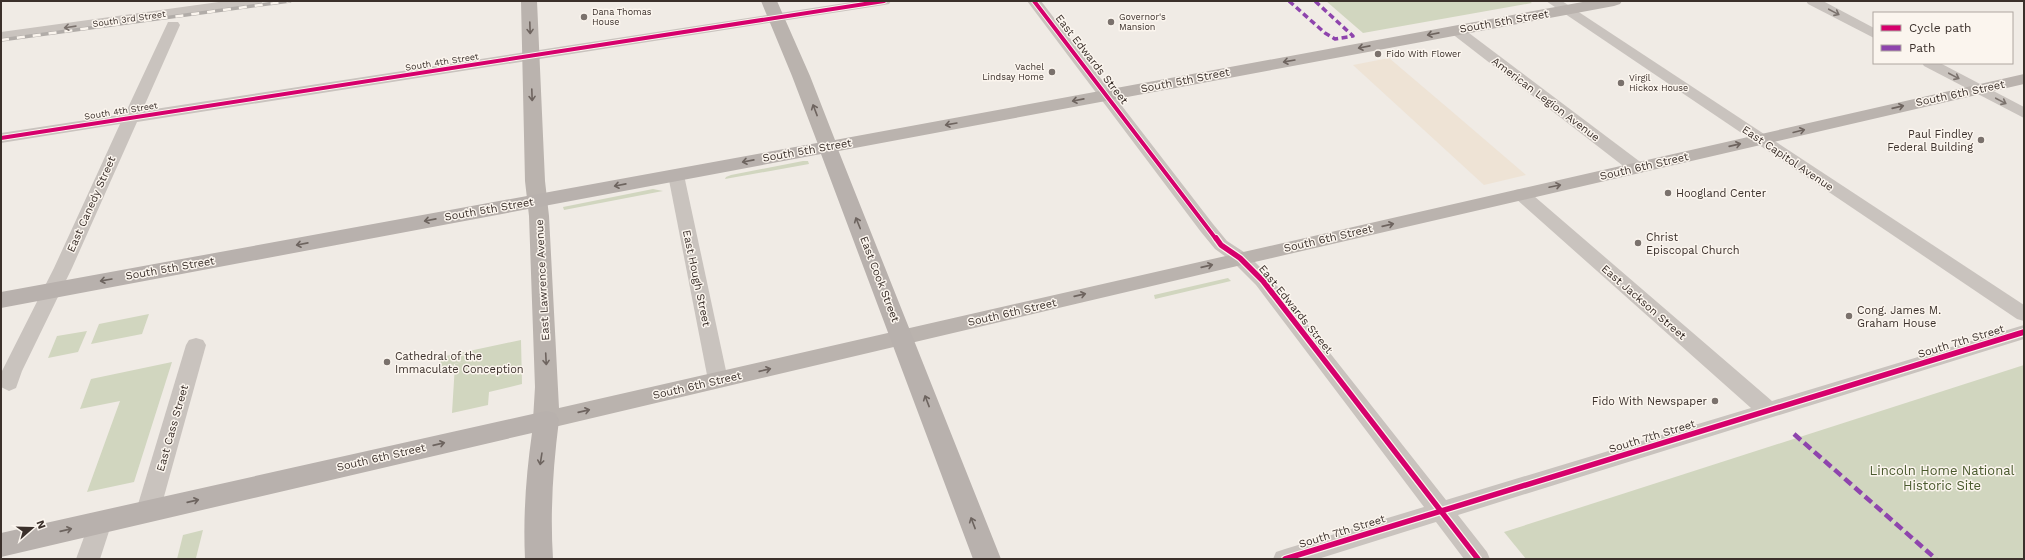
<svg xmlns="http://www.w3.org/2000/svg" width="2025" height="560" viewBox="0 0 2025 560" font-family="'Work Sans',sans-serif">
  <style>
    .green { fill: #d1d6bf }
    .plaza { fill: #eee3d5 }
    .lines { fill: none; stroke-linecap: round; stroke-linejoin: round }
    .street { fill: #c9c3be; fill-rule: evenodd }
    .secondary { fill: #bab3ae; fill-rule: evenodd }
    .primary { fill: #b8b1ad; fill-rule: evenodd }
    .rail-casing { stroke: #b1aca8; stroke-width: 3.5 }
    .rail { stroke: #fbf5ee; stroke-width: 2.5; stroke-dasharray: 8; stroke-linecap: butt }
    .quiet-far1 { stroke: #8e44ad; stroke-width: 3.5; stroke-dasharray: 6 3.5; stroke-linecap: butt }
    .quiet { stroke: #8e44ad; stroke-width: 4.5; stroke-dasharray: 9 4.5; stroke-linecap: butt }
    .cycleway-far1-casing { stroke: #fbf5ee; stroke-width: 6 }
    .cycleway-casing { stroke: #fbf5ee; stroke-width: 8 }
    .cycleway-far1 { stroke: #d6006c; stroke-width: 4 }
    .cycleway { stroke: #d6006c; stroke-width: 5.5 }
    .oneway { stroke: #7b726d }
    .oneway2 { stroke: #6e645f }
    .oneway3 { stroke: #6d645f }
    .poi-dot { fill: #7a716c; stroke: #fbf5ee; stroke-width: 1.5 }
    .labels { text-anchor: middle; stroke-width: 3; stroke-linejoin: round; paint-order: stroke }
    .far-poi-label { font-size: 9px; fill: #3b302b; stroke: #fbf5ee; text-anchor: start }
    .far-street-label { font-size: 9px; fill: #3b302b; stroke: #fbf5ee }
    .street-label { font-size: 11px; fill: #3b302b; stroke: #fbf5ee }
    .poi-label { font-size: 11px; fill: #3b302b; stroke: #fbf5ee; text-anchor: start }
    .near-park-label { font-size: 13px; fill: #4a5a2e; stroke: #fbf5ee }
  </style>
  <rect width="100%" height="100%" fill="#f0ebe5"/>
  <g class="green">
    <path d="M1326,1H1529L1532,3L1363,33Z"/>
    <path d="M803,161H808L809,164L725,179L726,177L731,175Z"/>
    <path d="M653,189L663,191L564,210L563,207Z"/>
    <path d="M1228,278L1231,281L1155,299L1154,295Z"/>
    <path d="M149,314L142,334L91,344L99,324Z"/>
    <path d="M87,331L78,352L48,358L57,336Z"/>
    <path d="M521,340L522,384L489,392L488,405L452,413L455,364L475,359L454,364L453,371L439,374L441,357Z"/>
    <path d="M172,362L134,482L87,492L120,401L80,409L91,379Z"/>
    <path d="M2024,365V559H1526L1504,532Z"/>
    <path d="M203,530L196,558L177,559L183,535Z"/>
  </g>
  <path class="plaza" d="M1389,58L1449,109L1526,175L1484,185L1353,65Z"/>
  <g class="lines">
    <g class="street">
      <path d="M226,1H263L261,4L256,5L1,40V32Z"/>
      <path d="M858,1H891L889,4L884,5L137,122L72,268L22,371L16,388L9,391L1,387L2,371L54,268L120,124L1,143V133L125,114L168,22H178L180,25L142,111Z"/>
      <path d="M1027,1H1041L1213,224L1227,241L1247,254L1270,277L1446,500L1751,408L1515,198L1512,194L1515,190L1521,189L1527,190L1772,401L2024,325V339L1458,515L1487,552L1490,559H1464L1436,522L1318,559H1273L1276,552L1285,549L1424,507L1256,285L1233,262L1215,249L1201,232Z"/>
      <path d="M1546,1H1562L2024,305V321L2017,319Z"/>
      <path d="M1806,1H1823L1874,28V38L1808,4Z"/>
      <path d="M1456,26L1461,27L1643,164L1645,168L1643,172L1637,173L1631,172L1451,33L1449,30L1451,27Z"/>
      <path d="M1922,63H1940L2024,107V118L1924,66Z"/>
      <path d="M676,170L682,171L684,175L728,380L725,385L718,388L711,385L708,380L668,175L670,171Z"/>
      <path d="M196,338L203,340L206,345L160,511L156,518L148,521L140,518L136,511L186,345L189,340Z"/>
      <path d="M100,512L108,515L112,522L100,559H76L92,515Z"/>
    </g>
    <g class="secondary">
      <path d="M521,1H537L545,181L549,216L559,408L2024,74V84L1220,270L546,429L537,427L533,420L535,387L529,216L525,181Z"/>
      <path d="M761,1H777L810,76L835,140L1588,1H1622L1620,4L1614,6L828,153L821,151L819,147L792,76Z"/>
    </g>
    <g class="primary">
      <path d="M828,141L835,143L837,147L1001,559H973L821,154L1,308V292Z"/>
      <path d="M546,411L555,413L559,420C553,467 550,512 553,559H525C523,516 526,475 532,433L1,557V533Z"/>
    </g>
    <g class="rail-casing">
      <path id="rail" d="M1,40L290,1"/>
    </g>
    <use href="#rail" class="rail"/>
    <path class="quiet-far1" d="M1289,1L1325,33L1335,39L1353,36L1315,1"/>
    <path class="quiet" d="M1794,434L1936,559"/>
    <g class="cycleway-far1-casing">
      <g id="cycleway-far1">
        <path d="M1034,1L1216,239"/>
        <path d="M1,138L884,1"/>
      </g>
    </g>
    <g class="cycleway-casing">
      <g id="cycleway">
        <path d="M1216,238L1221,245L1240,258L1263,281L1478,559"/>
        <path d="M1285,559L2024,332"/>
      </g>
    </g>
    <use href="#cycleway-far1" class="cycleway-far1"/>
    <use href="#cycleway" class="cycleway"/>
  </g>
  <defs><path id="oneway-shaft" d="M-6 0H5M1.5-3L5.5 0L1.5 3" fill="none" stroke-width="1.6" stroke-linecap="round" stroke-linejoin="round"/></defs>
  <g class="oneway">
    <use href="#oneway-shaft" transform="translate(1834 12) rotate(28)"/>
    <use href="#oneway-shaft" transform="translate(70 27) rotate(172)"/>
    <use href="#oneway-shaft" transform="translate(1954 76) rotate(28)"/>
    <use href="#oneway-shaft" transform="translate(2001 101) rotate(28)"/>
  </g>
  <g class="oneway2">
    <use href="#oneway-shaft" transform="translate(530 28) rotate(88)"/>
    <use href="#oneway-shaft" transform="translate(1433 34) rotate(169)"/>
    <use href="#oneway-shaft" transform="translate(1364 47) rotate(169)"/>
    <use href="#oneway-shaft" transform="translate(1289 61) rotate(170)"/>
    <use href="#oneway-shaft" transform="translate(532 95) rotate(88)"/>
    <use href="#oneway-shaft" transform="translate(1078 100) rotate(169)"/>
    <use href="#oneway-shaft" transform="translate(1898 107) rotate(-13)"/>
    <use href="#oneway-shaft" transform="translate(815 110) rotate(-111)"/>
    <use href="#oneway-shaft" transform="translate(951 124) rotate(170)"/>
    <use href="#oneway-shaft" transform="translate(1799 131) rotate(-14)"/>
    <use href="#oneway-shaft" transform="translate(1735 145) rotate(-13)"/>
    <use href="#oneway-shaft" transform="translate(1555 186) rotate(-12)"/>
    <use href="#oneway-shaft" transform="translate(1388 225) rotate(-13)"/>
    <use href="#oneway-shaft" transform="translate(1207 266) rotate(-13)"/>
    <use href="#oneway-shaft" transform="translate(1080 295) rotate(-13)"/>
    <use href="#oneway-shaft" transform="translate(546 359) rotate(87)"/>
    <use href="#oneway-shaft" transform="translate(765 370) rotate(-13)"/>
    <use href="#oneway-shaft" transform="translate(584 411) rotate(-13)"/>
  </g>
  <g class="oneway3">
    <use href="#oneway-shaft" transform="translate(748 161) rotate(169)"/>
    <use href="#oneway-shaft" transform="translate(620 185) rotate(169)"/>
    <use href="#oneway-shaft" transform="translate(430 220) rotate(169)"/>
    <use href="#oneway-shaft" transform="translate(858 223) rotate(-112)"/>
    <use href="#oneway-shaft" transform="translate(302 244) rotate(169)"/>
    <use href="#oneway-shaft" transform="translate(106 280) rotate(170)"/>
    <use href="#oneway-shaft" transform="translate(927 401) rotate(-111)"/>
    <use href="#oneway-shaft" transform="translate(439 444) rotate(-13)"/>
    <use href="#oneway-shaft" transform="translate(541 459) rotate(99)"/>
    <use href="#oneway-shaft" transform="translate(193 501) rotate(-13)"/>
    <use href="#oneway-shaft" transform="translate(973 523) rotate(-111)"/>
    <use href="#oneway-shaft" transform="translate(66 530) rotate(-13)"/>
  </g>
  <g class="poi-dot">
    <circle cx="584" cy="17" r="4"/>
    <circle cx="1111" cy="22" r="4"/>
    <circle cx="1378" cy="54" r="4"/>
    <circle cx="1052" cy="72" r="4"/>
    <circle cx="1621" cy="83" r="4"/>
    <circle cx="1981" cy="140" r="4"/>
    <circle cx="1668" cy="193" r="4"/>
    <circle cx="1638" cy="243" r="4"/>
    <circle cx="1849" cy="316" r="4"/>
    <circle cx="387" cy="362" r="4"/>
    <circle cx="1715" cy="401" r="4"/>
  </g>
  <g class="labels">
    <g class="far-poi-label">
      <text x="592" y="15">Dana Thomas<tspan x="592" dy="10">House</tspan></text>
      <text x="1119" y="20">Governor's<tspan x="1119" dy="10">Mansion</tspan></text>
      <text x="1386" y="57">Fido With Flower</text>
      <text x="1044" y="70" text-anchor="end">Vachel<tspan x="1044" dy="10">Lindsay Home</tspan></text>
      <text x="1629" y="81">Virgil<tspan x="1629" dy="10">Hickox House</tspan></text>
    </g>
    <g class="far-street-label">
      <text transform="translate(129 19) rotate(-8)" y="3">South 3rd Street</text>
      <text transform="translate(442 62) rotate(-9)" y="3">South 4th Street</text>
      <text transform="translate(121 111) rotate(-9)" y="3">South 4th Street</text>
    </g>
    <g class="street-label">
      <text transform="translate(1504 21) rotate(-10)" y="4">South 5th Street</text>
      <text transform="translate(1092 59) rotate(52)" y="4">East Edwards Street</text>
      <text transform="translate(1185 80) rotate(-11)" y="4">South 5th Street</text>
      <text transform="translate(1960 93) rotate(-12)" y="4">South 6th Street</text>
      <text transform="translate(1546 99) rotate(37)" y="4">American Legion Avenue</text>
      <text transform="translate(807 150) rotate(-10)" y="4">South 5th Street</text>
      <text transform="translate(1788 158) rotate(34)" y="4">East Capitol Avenue</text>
      <text transform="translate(1644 166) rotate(-13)" y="4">South 6th Street</text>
      <text transform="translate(91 204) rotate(-66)" y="4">East Canedy Street</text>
      <text transform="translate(489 209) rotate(-10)" y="4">South 5th Street</text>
      <text transform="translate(1328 238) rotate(-13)" y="4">South 6th Street</text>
      <text transform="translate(170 268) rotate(-10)" y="4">South 5th Street</text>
      <text transform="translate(697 278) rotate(78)" y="4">East Hough Street</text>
      <text transform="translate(880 279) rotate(69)" y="4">East Cook Street</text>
      <text transform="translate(542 280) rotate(-93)" y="4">East Lawrence Avenue</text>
      <text transform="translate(1644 302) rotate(41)" y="4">East Jackson Street</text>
      <text transform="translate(1296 309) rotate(51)" y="4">East Edwards Street</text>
      <text transform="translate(1012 312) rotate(-13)" y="4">South 6th Street</text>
      <text transform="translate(1961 341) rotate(-17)" y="4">South 7th Street</text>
      <text transform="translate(697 385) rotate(-13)" y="4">South 6th Street</text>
      <text transform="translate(172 428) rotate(-74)" y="4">East Cass Street</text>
      <text transform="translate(1652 436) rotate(-17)" y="4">South 7th Street</text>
      <text transform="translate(381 457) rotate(-13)" y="4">South 6th Street</text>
      <text transform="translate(1342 531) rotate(-17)" y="4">South 7th Street</text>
    </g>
    <g class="poi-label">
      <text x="1973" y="138" text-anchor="end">Paul Findley<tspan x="1973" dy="13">Federal Building</tspan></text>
      <text x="1676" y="197">Hoogland Center</text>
      <text x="1646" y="241">Christ<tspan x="1646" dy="13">Episcopal Church</tspan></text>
      <text x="1857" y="314">Cong. James M.<tspan x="1857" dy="13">Graham House</tspan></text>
      <text x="395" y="360">Cathedral of the<tspan x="395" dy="13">Immaculate Conception</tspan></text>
      <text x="1707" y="405" text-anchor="end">Fido With Newspaper</text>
    </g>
    <g class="near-park-label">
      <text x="1942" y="475">Lincoln Home National<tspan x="1942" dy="15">Historic Site</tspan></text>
    </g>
  </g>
  <rect width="2025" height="560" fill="none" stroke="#3b302b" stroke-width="4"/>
  <rect x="1873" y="12" width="140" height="52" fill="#fbf5ee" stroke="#aea6a0"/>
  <rect x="1881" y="25" width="20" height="6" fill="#d6006c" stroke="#aea6a0"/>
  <text x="1909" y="32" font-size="12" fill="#3b302b">Cycle path</text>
  <rect x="1881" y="45" width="20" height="6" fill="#8e44ad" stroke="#aea6a0"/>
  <text x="1909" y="52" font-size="12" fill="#3b302b">Path</text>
  <g transform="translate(32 528) rotate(70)" stroke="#fbf5ee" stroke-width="3" paint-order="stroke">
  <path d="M0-3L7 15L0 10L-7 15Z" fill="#3b302b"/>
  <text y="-6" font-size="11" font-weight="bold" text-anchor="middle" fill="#3b302b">N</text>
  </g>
</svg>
